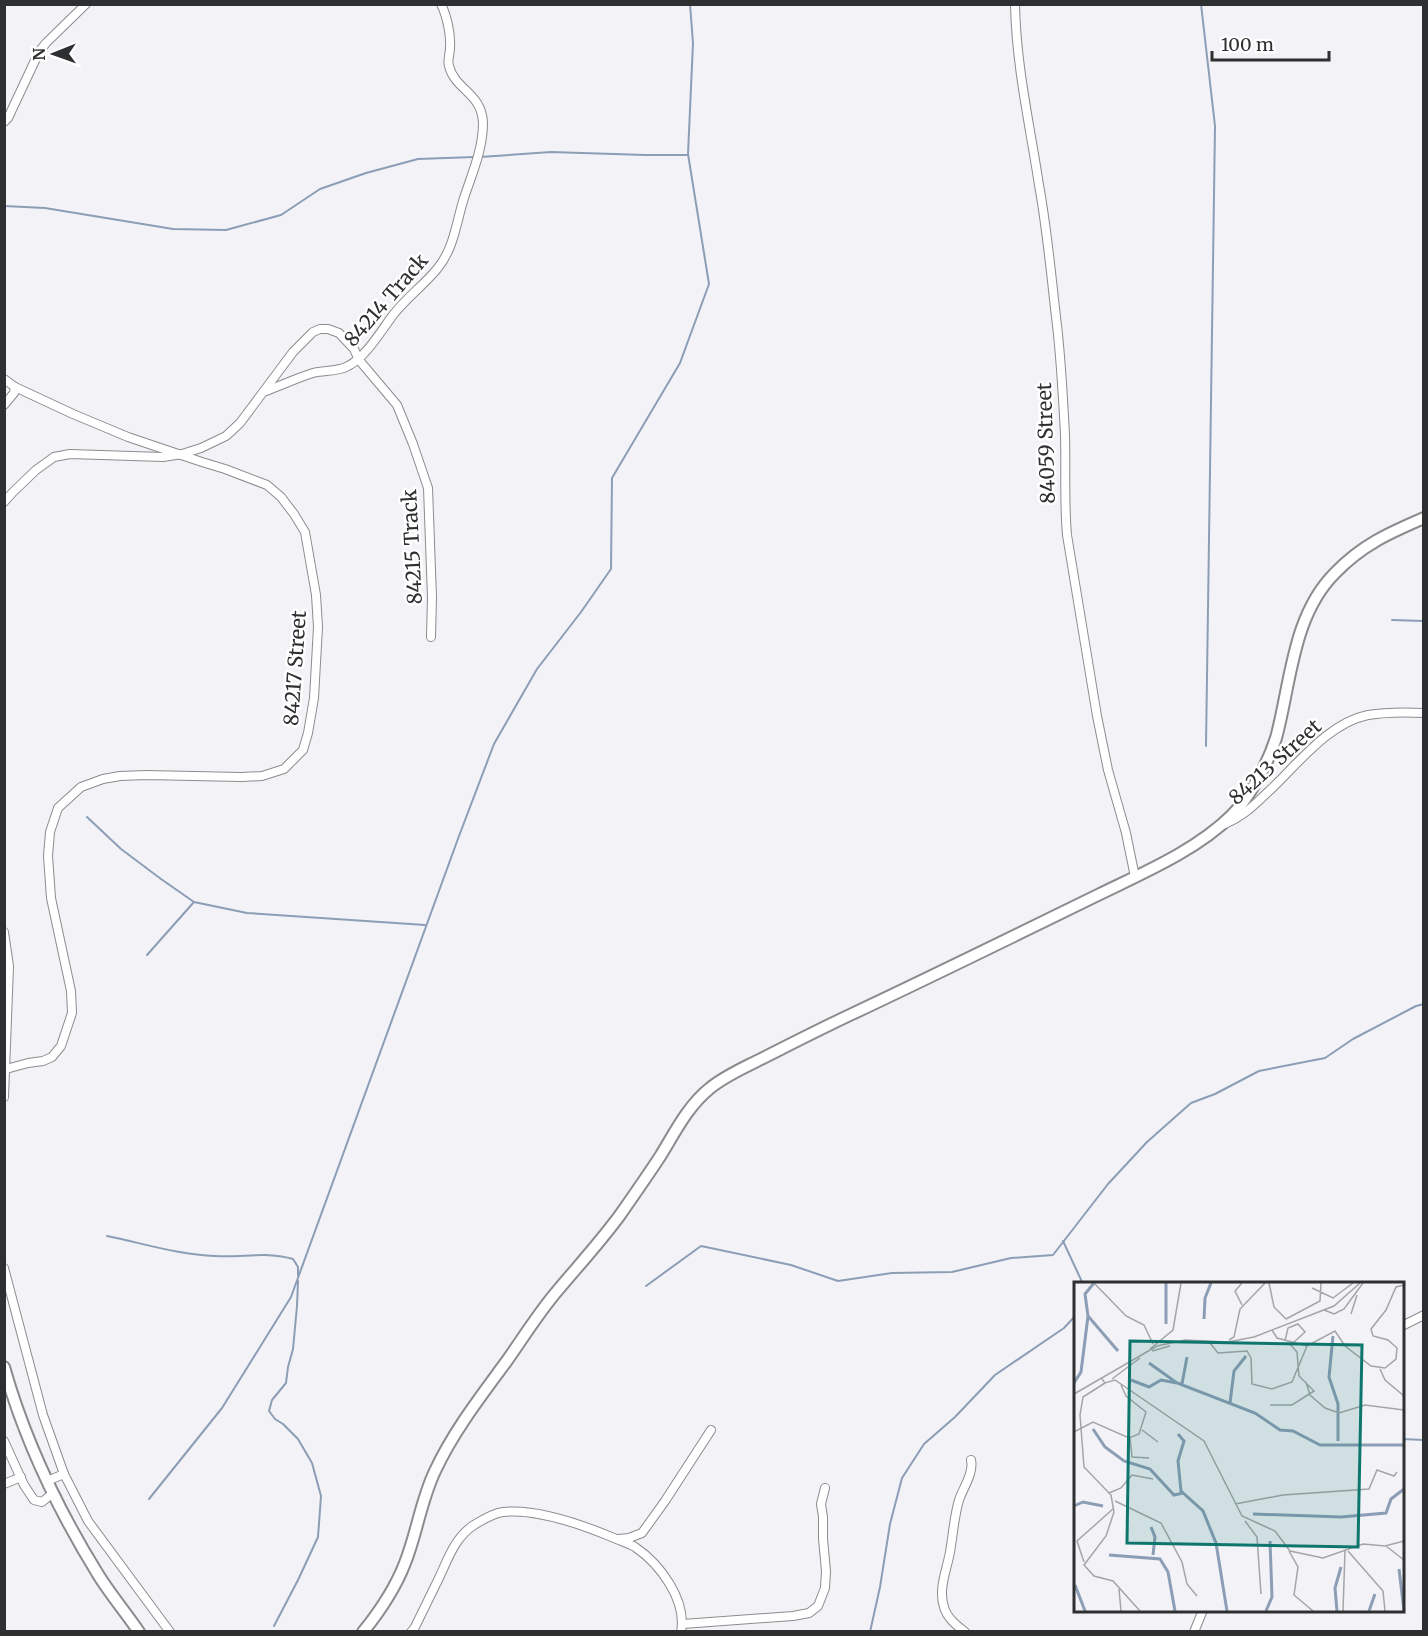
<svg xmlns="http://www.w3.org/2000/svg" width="1428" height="1636" viewBox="0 0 1428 1636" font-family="Merriweather,serif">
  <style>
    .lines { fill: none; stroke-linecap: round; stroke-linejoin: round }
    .stream { stroke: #8c9db6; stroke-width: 2 }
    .street-casing { stroke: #8c8c8f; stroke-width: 10 }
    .secondary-casing { stroke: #8c8c8f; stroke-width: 14 }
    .street { stroke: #fff; stroke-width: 8 }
    .secondary { stroke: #fff; stroke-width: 10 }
    .labels { text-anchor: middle; stroke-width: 5; stroke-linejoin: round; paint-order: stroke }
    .street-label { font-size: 20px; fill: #2e2f30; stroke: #fff }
    .inset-river { fill: none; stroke: #8c9db6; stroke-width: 3 }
    .inset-road { fill: none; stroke: #a4a5a7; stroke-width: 1.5 }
    .view { fill: #0f766e; fill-opacity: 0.15; stroke: #0f766e; stroke-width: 3 }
    .inset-edge { fill: none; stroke: #2e2f30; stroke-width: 3 }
  </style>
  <rect width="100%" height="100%" fill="#f3f3f7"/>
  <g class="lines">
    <g class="stream">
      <path d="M1201,4L1215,126L1206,746"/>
      <path d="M480,157L551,152L645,155H687"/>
      <path d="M4,206L45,208L173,229L226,230L281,215L320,189L366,173L418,159L474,157"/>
      <path d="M1392,620L1424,621"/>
      <path d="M87,817L121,849L161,879L194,902L247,913L425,925"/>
      <path d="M147,955L194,902"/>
      <path d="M107,1236C142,1243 179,1255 215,1256C242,1258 267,1251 293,1259L298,1267V1275"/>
      <path d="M1063,1241L1083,1284"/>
      <path d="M646,1286L701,1246L791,1265L838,1281L892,1273L952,1272L1011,1258L1053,1255L1108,1184L1147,1142L1191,1103L1215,1094L1259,1071L1325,1058L1353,1039L1416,1006L1424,1004"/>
      <path d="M1402,1439L1424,1440"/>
      <path d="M149,1499L222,1408L291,1297L459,836L494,744L537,669L581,612L611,569L612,478L680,363L709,284L688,154L693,43L690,4"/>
      <path d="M274,1626L298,1580L318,1537L321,1496L312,1463L298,1439L283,1424L275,1419L269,1411L272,1400L286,1383L288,1367L293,1349L297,1306L298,1281"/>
      <path d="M870,1632L880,1587L890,1524L902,1478L924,1444L955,1417L995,1375L1064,1328L1076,1315"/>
    </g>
    <g class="street-casing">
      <g id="street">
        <path d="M1015,4C1016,65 1030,126 1039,185C1047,229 1051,273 1056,317C1061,356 1063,396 1065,435C1066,469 1064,502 1067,535L1097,716L1108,770L1126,833L1135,877"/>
        <path d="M4,122L8,118L39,52L46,43L86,4"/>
        <path d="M4,379L15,387L14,393L4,405"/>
        <path d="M266,391C282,385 297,378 313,373C324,370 338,372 348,366C366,357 381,331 393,315C406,298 423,286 437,269C454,249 456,223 464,198C472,174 483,149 483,123C482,93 455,90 449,66C447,61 450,54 450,48C451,35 447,16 441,4"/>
        <path d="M4,502L13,492L36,470L54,457L70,454L163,457L182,454L201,448L226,436L240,423L293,352L313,332L320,329H328L339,333L354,349L359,360L397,405L413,444L428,488L432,597L431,637"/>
        <path d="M1225,824C1244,816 1254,805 1269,791C1297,765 1328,723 1368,715C1386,712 1405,712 1424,713"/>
        <path d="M4,932L9,966L4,1097"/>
        <path d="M6,1069L28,1063L43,1061L52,1057L61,1046L72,1013L71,991L51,898L48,856L50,832L58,808L81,787L103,779L120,776L146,775L241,777L262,776L284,769L303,750L308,733L314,698L318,627L316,595L305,532L294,514L281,497L267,485L225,469L202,462L128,437L73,414L15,387"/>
        <path d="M4,1268L43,1415L64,1474L88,1521L170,1632"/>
        <path d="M1402,1326L1424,1315"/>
        <path d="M4,1441L24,1485L34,1500L42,1502L53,1493"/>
        <path d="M47,1481L64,1474"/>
        <path d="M4,1484L21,1477"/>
        <path d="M618,1539L629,1538L642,1533L665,1501L711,1430"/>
        <path d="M683,1624L793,1616L809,1613L818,1606L825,1588L826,1571L823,1539V1517L821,1504L825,1488"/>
        <path d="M411,1632L415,1627C423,1611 431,1594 439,1578C448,1559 455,1537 474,1525C482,1520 494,1513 503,1512C537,1508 583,1525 614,1538C621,1541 628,1543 635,1547C660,1564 687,1600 681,1632"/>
        <path d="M965,1632C956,1625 947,1618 944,1607C938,1589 947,1569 950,1552C953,1535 954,1517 959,1500C963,1488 974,1473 971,1460"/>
        <path d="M1194,1632L1203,1610"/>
      </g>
    </g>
    <g class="secondary-casing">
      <g id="secondary">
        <path d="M4,1367C25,1441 58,1510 99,1576C111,1595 126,1613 139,1632"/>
        <path d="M363,1632C380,1611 395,1589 405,1563C417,1533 421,1500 435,1471C453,1432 481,1396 506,1362C523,1338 539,1312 558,1290C579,1265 601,1241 620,1215C634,1195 648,1175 661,1155C675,1132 688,1106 709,1089C723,1077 741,1069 757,1061C789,1045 820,1029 852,1014C935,975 1018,934 1100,894C1143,873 1197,850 1232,815C1250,797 1268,763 1276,738C1291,683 1292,616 1335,573C1362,545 1389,533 1424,518"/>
      </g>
    </g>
    <use href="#street" class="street"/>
    <use href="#secondary" class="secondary"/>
  </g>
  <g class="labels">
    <g class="street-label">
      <text transform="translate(386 300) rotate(-49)" y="7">84214 Track</text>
      <text transform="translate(1046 443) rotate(-92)" y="7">84059 Street</text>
      <text transform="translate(412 547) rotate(-93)" y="7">84215 Track</text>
      <text transform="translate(295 668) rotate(-86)" y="7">84217 Street</text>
      <text transform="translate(1275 762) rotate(-42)" y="7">84213 Street</text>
    </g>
  </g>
  <g transform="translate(1074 1282)">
    <rect width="330" height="330" fill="#f3f3f7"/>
    <path class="inset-river" d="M92,1V42M14,34L44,69M130,37L131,16L137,1M259,54L255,95L264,122V159M75,81L103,101L181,131L206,148L219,149L246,163H330M57,98L75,105L87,98L108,102L113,75M0,101L7,90L14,34L11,12L20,1M156,121L160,89L172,74M19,147L31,165L50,179L76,187L100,213L109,211M104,152L110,159L104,179L107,209L129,229L142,261L153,329M0,224L9,220L29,224M179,232L267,235L312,231L317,217L330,207M77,245L81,255L79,273M35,273L86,277L94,290L101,329M325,287L330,329M1,303L11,329M192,329L198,315L196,259M263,329L261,306L267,285M295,329L301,312"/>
    <path class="inset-road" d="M20,1L52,34L70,43L79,62M195,1L200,25L212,37M238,6L259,16L279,1M168,23L161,9L168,1M250,28L260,32L270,27L289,1M277,32L283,13M212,37L246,19L247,1M198,48L203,56L233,64L261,49L271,64L297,84L311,86L322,77L323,66L314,58L299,54L297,47L312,28L322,5L330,3M155,58L160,55L166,27L191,1M211,59L214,46L224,42L231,50L219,61M136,61L144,71L173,69L177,76L178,102L198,107L218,100L233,64M76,67L99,48L107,1M78,69L96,64M306,87L311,98L330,114M28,97L31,101L41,98L130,159L168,234L201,249L216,269L249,276L289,262L311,264L330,259M38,97L66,76M232,100L236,113L251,126L265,131L291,123L330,128M31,101L9,115L6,133L10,185L37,213L40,230L32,254L10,283L20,294L39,299L66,329M0,112L83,64L111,58L154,60L180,55L260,24L286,1M196,123H218L240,109L225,94L223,70L215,61M68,148L84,160M0,150L19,140L55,156L65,152L72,130L52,114L47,103M56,156L58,175L75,176M35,211L47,206L58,193L79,197M41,219L87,241L108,280L113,302L123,314M161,222L209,213L295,207L303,188L320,194L323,190M171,239L183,255L187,312M312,264L330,278M215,269L224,285L220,313L239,329M274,269L309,309L311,329M10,280L3,259L40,226M45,307L47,329M269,329L271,269"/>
    <path class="view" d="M56,59L288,63L284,265L53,261Z"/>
    <rect width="330" height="330" class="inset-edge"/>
  </g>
  <rect width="1428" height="1636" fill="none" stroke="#2e2f30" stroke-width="12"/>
  <g transform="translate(54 54) rotate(269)" stroke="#ffffff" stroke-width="4.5" paint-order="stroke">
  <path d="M0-4.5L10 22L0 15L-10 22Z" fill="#2e2f30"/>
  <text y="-9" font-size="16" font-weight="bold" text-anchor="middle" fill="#2e2f30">N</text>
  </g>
  <path d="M1212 51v9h117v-9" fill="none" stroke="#2e2f30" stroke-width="3"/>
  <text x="1221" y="51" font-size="18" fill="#2e2f30" stroke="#ffffff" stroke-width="4.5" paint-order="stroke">100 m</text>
</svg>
